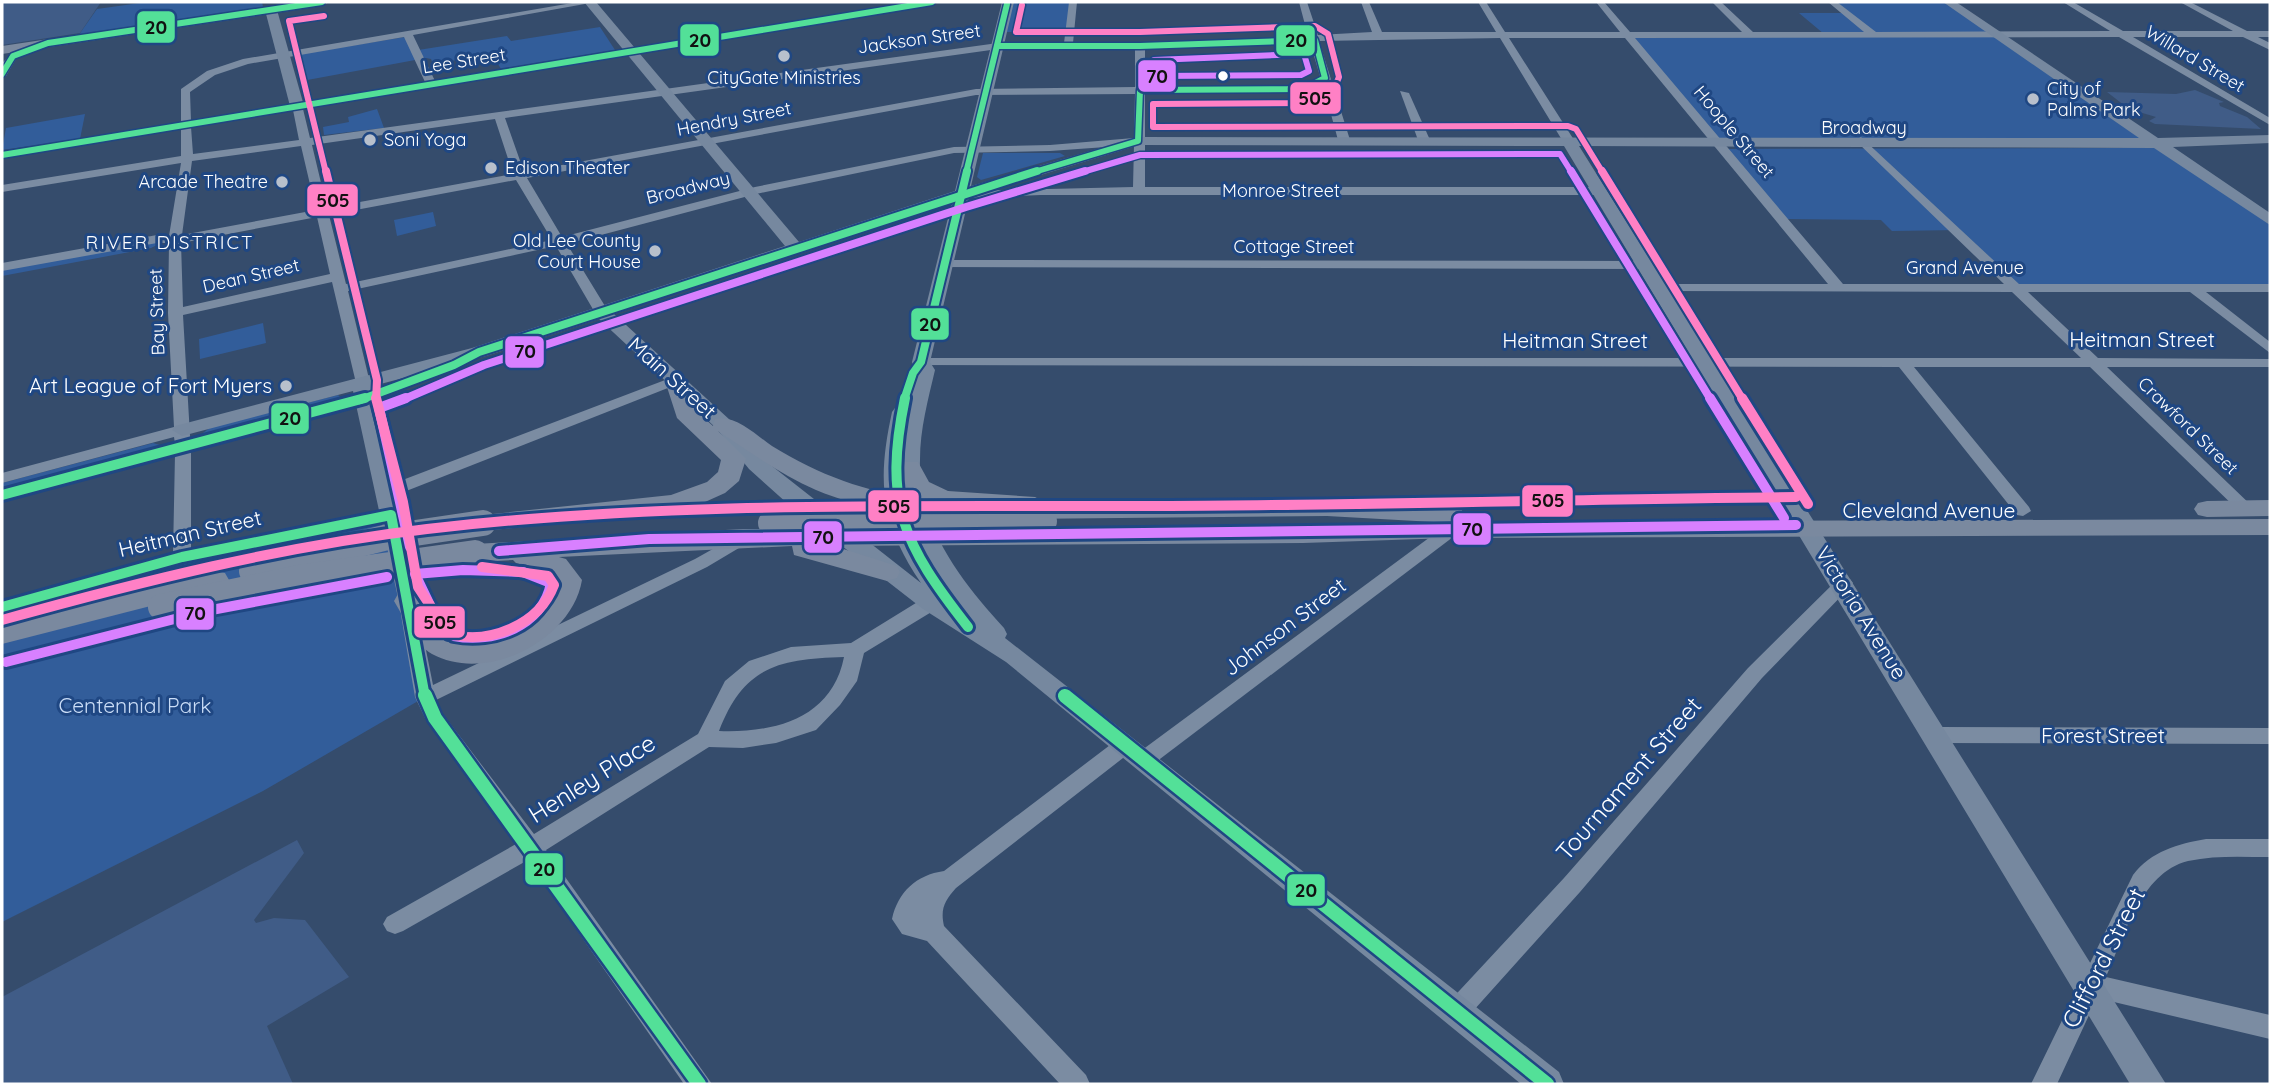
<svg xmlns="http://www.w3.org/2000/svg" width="2272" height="1086" viewBox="0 0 2272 1086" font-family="Quicksand,sans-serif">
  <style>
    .green { fill: #325d9a }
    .water { fill: #405c87 }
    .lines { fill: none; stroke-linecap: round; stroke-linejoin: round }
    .street { fill: #7b8ca2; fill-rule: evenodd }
    .secondary { fill: #76889f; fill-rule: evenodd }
    .primary { fill: #7a899f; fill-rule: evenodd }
    .primary-bridge { stroke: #7a899f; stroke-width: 26 }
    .bus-1-far3-casing { stroke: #1f4783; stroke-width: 9 }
    .bus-1-far2-casing { stroke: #1f4783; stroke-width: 12 }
    .bus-1-far1-casing { stroke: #1f4783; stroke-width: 16 }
    .bus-1-casing { stroke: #1f4783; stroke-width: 19 }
    .bus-2-far2-casing { stroke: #1f4783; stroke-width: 9 }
    .bus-2-far1-casing { stroke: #1f4783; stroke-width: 12 }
    .bus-2-casing { stroke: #1f4783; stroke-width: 16 }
    .bus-3-far2-casing { stroke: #1f4783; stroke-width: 9 }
    .bus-3-far1-casing { stroke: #1f4783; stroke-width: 12 }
    .bus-3-casing { stroke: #1f4783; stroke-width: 16 }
    .bus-1-far3 { stroke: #53e098; stroke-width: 6 }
    .bus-1-far2 { stroke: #53e098; stroke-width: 8 }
    .bus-1-far1 { stroke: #53e098; stroke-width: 10 }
    .bus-1 { stroke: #53e098; stroke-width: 14 }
    .bus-2-far2 { stroke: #d880ff; stroke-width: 6 }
    .bus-2-far1 { stroke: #d880ff; stroke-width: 8 }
    .bus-2 { stroke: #d880ff; stroke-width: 10 }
    .bus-3-far2 { stroke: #ff80c5; stroke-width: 6 }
    .bus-3-far1 { stroke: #ff80c5; stroke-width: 8 }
    .bus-3 { stroke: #ff80c5; stroke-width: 10 }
    .poi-dot { fill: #b8c0cc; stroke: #1f4783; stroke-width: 2.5 }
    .bus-dot { fill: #fff; stroke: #1f4783; stroke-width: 2.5 }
    .labels { text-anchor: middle; stroke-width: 6; stroke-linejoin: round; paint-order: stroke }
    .far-street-label { font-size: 18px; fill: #fff; stroke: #1f4783 }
    .far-poi-label { font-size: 18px; fill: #fff; stroke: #1f4783; text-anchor: start }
    .far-neighbourhood-label { font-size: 19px; letter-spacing: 2px; fill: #fff; stroke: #1f4783 }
    .street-label { font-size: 21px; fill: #fff; stroke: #1f4783 }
    .poi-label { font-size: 21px; fill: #fff; stroke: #1f4783; text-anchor: end }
    .park-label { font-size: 21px; fill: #caddf7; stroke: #1f4783 }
    .near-street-label { font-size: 24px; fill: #fff; stroke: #1f4783 }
    .line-badge { stroke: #1f4783; stroke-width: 2.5 }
    .pale-badge-label { font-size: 19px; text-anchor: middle; font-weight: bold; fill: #111 }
  </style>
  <rect width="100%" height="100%" fill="#354c6c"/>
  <g class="green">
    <path d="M147,2H262L263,7L78,36L97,9Z"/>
    <path d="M1008,2H1073L1070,32H1001Z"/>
    <path d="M1834,2H1948L1995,34H1875Z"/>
    <path d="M1799,13H1844L1871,34H1824Z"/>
    <path d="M600,27L615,50L501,69L492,54L433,64L431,59L426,58L302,81L294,55L405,37L412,51L507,36L511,41Z"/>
    <path d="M1997,35L2155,141L1717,139L1630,36Z"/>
    <path d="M377,109L384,128L324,135L323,127L349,122L348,117Z"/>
    <path d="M85,114L80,139L2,150L6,128Z"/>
    <path d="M2159,144L2270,221V286H2017L1958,230L1892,231L1881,220L1784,219L1726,149L2118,148Z"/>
    <path d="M983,153H1060L1065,156L981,180L977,177Z"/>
    <path d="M433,212L436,226L397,236L394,220Z"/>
    <path d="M153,241L157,242V245L151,248L2,276V269Z"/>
    <path d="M263,323L266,343L200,359L199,339Z"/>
    <path d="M338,395L340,397L335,401L211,434L203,433L211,427Z"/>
    <path d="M153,443L160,445L153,449L2,490V483Z"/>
    <path d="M391,515L425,697L263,791L2,922V607L103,577Z"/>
  </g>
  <g class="water">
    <path d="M2,2H101L80,33L2,45Z"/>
    <path d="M2195,90L2224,102L2219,103L2220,106L2247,117L2261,129L2155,124L2149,121L2156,117L2129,109L2107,92L2176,94Z"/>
    <path d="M297,840L304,853L254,920L256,923L274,918L305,920L349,977L267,1026L293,1084H2V997Z"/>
  </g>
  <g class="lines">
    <g class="street">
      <path d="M578,2H596L413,35L435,81L917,2H936L303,109L310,138L998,43H1064L1069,2H1077L1073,43H1176L1308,36L1299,2H1307L1318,35L1372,32L1361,2H1369L1382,32H1496L1478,2H1486L1505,32H1620L1596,2H1604L1630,32H1742L1712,2H1721L1753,32H1864L1828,2H1837L1876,32L2110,31L2063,2H2073L2123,31H2233L2180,2H2190L2247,31H2270V37H2258L2270,43V50L2243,37H2133L2270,118V125L2119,37L1635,38L1843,284H2004L1857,142L1855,140L1861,137L2019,284H2270V292H2206L2270,342V353L2190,292H2028L2098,358L2270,359V367H2107L2254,508L2246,513L2240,512L2090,367H1914L2029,507L2031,511L2023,516L2017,515L1899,367L916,365L914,362L921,358H2081L2012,292L1654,291L1652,288L1659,284H1828L1625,38H1509L1574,140L1568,143L1562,140L1500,38L1319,41L1350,140L1344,143L1338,140L1326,96L1304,92L1145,94V187H1599L1605,191L1599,195H1041L962,198L958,197V191L1133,187L1134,145L1050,151L954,153L756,194L567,244L608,311L601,315L594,311L556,246L348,291L370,383L363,387L356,383L332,282L183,315L191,453V549L391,510L400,515L391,520L182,563L2,613V601L173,554L175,454L2,500V490L175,444L174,437L2,483V473L174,427L168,313L169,243H157L2,271V263L157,235L169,236L181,163L2,192V185L181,156V129L2,158V152L181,122V89L207,71L243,59ZM404,37L425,82L191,121L190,92L215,75L248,64ZM1310,42L1324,90L1304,86L1145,87V49ZM998,49H1135V87L976,89L524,172L505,118ZM1135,94L1134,138L1050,145L954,147L755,187L562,237L527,178L976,95ZM293,110L299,140L193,154L191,127ZM495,119L513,174L327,208L312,145ZM301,146L316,210L182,235L192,161ZM516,180L552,240L346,284L329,215ZM317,217L330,274L183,307L181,243Z"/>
      <path d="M45,41L50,44L48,46L16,59L6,76L2,77V63L15,51Z"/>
      <path d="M1400,91L1409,93L1430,140L1428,142L1418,140Z"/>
      <path d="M945,260L1644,261L1651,265L1644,269L940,267L938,264Z"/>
      <path d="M673,377L680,381L678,384L391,497H379L377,493L379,489Z"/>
      <path d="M1451,524L1460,530L1457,534L1152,765L1145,767L1138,765L1135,759L1138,753L1445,526Z"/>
      <path d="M743,532L749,534L752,538L749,542L707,567L436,700L443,714L534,834L698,734L725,681L749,661L791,647L851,643L924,598H938L940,603L938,608L864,653L857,681L840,705L816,730L776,743L743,748L709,747L546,850L712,1084H684L528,860L403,931L395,934L387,931L383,924L387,917L516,844L425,718L415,697L401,615L403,610H417L419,615L433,685L695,559ZM844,657C832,719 774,733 719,731C744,666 779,659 844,657Z"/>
      <path d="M1844,577L1850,579L1853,583L1850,587L1762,678L1580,892L1465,1020L1456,1024L1447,1020L1443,1012L1447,1004L1564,878L1748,668L1838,579Z"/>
      <path d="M1937,727L2270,728V744L1937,743L1930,741L1927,735L1930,729Z"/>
      <path d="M1125,737L1132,739L1135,745L1132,751L956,888C945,900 940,909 944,926L1086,1075L1090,1084H1060L927,941L902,934L892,919C898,892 916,875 944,871L1118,739Z"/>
      <path d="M2206,839H2270V857C2243,857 2215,855 2188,861C2140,873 2124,938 2106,977L2270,1015V1039L2097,998L2057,1084H2031L2133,875C2151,851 2178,844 2206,839Z"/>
    </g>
    <g class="secondary">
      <path d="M584,2H596L799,242L955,191L1002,2H1014L971,186L1138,137L2139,138L1943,2H1956L2158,138L2270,135V143L2173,147L2270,213V225L2154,148L1579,146L2166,1084H2130L1564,146L1139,145L969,197L930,362L935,370C928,400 920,429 920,460C918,526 961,581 1004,628L1007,634L1005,638L1559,1072L1564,1084H1521L1006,662L923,609L788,504L749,469L716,428L599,319L486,356L373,386L372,399L402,515L420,601L416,607H400L353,391L182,436L172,430L175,426L472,348L785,246ZM952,202L912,362L915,370L907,407L895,408L892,412C877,481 880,523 921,583L763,459L730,420L614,314Z"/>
      <path d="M271,7L277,10L304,106L302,109L290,106L265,10Z"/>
      <path d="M234,427L241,429L244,433L241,437L182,453L172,447L175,443Z"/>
    </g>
    <g class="primary">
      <path d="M297,2H329L322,6L2,54V46Z"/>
      <path d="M678,380L686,382L696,411L713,426L715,419C735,414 756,435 772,446C819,475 865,492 921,499C908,490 903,481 897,467L900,462H918L929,482L948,491L1035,497L1046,503L1327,500L1452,507L1461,509L1465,515L1458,522L2270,519V535L1451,538L1303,543L834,546L897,566L900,572L897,578L887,581L794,555L792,546L559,557L566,559L582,580C572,640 487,684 432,654C415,645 404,617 394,601L398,594C430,585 428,627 452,639C481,652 538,625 551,598C554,593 554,587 555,582L547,572L516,563L513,560L475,562L466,559L462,553L466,547L475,544L743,529L1303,527L1434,522L1327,516L1018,519L1006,512H988L985,517L976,519C922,516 866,511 816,490C781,475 750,452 718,431L746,459L739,481L725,493L705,502L645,515L483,531L474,529L470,523L474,517L483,515L671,495L707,482L718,472L721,460L677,418L667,387Z"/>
      <path d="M2270,500V516L2207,517L2198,515L2194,509L2198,503L2207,501Z"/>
      <path d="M215,571L225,573L229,580L225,587L2,644V624Z"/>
    </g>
    <g class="primary-bridge">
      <path d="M771,523L1044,521"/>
      <path d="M252,571L388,537L483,523"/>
      <path d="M161,607L304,577L475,553"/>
    </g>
    <g class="bus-1-far3-casing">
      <g id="bus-1-far3">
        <path d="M998,46H1140L1315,40L1325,78L1304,89L1140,90L1138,141L1031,173"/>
        <path d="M2,74L13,56L48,43L322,2"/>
        <path d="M2,155L932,2"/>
        <path d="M966,173L1007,4"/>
      </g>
    </g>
    <g class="bus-1-far2-casing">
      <g id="bus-1-far2">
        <path d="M360,400L454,365L479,352L1037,171"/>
        <path d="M904,400L913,373L921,362L967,171"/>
      </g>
    </g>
    <g class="bus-1-far1-casing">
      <g id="bus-1-far1">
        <path d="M905,398C883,504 903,544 968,627"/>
        <path d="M2,495L365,398"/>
        <path d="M2,607L182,557L391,515L425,697"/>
      </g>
    </g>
    <g class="bus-1-casing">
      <g id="bus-1">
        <path d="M425,695L435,718L699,1084"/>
        <path d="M1065,696L1547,1084"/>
      </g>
    </g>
    <g class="bus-2-far2-casing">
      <g id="bus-2-far2">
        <path d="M1304,54L1309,71L1301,75L1153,76L1154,60Z"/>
        <path d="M1079,173L1140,155L1560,154L1572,173"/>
      </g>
    </g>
    <g class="bus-2-far1-casing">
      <g id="bus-2-far1">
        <path d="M1571,171L1711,400"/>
        <path d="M402,400L484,365L966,207L1085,171"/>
      </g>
    </g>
    <g class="bus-2-casing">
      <g id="bus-2">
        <path d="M406,398L379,408L410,547"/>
        <path d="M1710,398L1784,518"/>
        <path d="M499,551L649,539L1796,525"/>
        <path d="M463,570L523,572L551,583C543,626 493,644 454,636L436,618L415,574Z"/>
        <path d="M6,662L206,611L387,577"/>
      </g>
    </g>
    <g class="bus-3-far2-casing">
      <g id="bus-3-far2">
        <path d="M1022,5L1016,32H1140L1315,26L1328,34L1339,77L1334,89L1305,103L1153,104V127L1568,126L1576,129L1603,173"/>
        <path d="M324,16L289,21L326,173"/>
      </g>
    </g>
    <g class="bus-3-far1-casing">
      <g id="bus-3-far1">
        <path d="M326,171L377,380L376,400"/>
        <path d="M1602,171L1743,400"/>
      </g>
    </g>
    <g class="bus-3-casing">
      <g id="bus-3">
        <path d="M376,398L403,502L418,587L449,634C489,645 539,625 554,585L548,576L482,567"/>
        <path d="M1742,398L1808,504"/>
        <path d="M2,620C142,581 283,546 427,529C674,500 923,507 1170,506C1379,505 1587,499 1796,497"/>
      </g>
    </g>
    <use href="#bus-1-far3" class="bus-1-far3"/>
    <use href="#bus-1-far2" class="bus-1-far2"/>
    <use href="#bus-1-far1" class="bus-1-far1"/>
    <use href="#bus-1" class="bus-1"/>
    <use href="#bus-2-far2" class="bus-2-far2"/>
    <use href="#bus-2-far1" class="bus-2-far1"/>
    <use href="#bus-2" class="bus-2"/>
    <use href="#bus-3-far2" class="bus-3-far2"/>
    <use href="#bus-3-far1" class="bus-3-far1"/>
    <use href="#bus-3" class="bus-3"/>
  </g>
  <g class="poi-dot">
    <circle cx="784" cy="56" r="7"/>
    <circle cx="2033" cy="99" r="7"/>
    <circle cx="370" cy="140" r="7"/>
    <circle cx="491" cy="168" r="7"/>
    <circle cx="282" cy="182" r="7"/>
    <circle cx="655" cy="251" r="7"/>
    <circle cx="286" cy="386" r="7"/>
  </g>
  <circle class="bus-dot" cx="1223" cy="76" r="6"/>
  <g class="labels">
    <g class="far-street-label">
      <text transform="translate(919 39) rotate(-8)" y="6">Jackson Street</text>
      <text transform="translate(2195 59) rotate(31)" y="6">Willard Street</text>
      <text transform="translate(464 61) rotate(-9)" y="6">Lee Street</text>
      <text transform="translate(734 119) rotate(-11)" y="6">Hendry Street</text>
      <text x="1864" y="134">Broadway</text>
      <text transform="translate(1734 132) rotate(50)" y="6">Hoople Street</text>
      <text transform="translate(688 188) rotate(-14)" y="6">Broadway</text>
      <text x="1281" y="197">Monroe Street</text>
      <text x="1294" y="253">Cottage Street</text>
      <text x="1965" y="274">Grand Avenue</text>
      <text transform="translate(251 276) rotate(-13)" y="6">Dean Street</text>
      <text transform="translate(157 312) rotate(-92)" y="6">Bay Street</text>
      <text transform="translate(2188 426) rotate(44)" y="6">Crawford Street</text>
    </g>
    <g class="far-poi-label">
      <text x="784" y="84" text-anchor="middle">CityGate Ministries</text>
      <text x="2047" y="95">City of<tspan x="2047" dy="21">Palms Park</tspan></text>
      <text x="384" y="146">Soni Yoga</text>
      <text x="505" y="174">Edison Theater</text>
      <text x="268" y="188" text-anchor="end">Arcade Theatre</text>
      <text x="641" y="247" text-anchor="end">Old Lee County<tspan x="641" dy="21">Court House</tspan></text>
    </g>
    <g class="far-neighbourhood-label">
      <text x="170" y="249">RIVER DISTRICT</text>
    </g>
    <g class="street-label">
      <text x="2142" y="347">Heitman Street</text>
      <text x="1575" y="348">Heitman Street</text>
      <text transform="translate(672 378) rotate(42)" y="7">Main Street</text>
      <text x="1929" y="518">Cleveland Avenue</text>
      <text transform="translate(190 534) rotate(-13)" y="7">Heitman Street</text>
      <text transform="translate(1861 613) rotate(58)" y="7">Victoria Avenue</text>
      <text transform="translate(1285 627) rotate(-37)" y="7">Johnson Street</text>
      <text x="2103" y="743">Forest Street</text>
    </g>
    <g class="poi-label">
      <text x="272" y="393">Art League of Fort Myers</text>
    </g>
    <g class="park-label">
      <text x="135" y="713">Centennial Park</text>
    </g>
    <g class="near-street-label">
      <text transform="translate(592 779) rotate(-32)" y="8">Henley Place</text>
      <text transform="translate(1629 779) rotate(-49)" y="8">Tournament Street</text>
      <text transform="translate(2104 958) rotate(-63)" y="8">Clifford Street</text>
    </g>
  </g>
  <g class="line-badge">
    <rect x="136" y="10" width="40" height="34" rx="7" fill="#53e098"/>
    <rect x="679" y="23" width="41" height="34" rx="7" fill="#53e098"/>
    <rect x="1275" y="24" width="41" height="33" rx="7" fill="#53e098"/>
    <rect x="1137" y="59" width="40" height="34" rx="7" fill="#d880ff"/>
    <rect x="1289" y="81" width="53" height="34" rx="7" fill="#ff80c5"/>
    <rect x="306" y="183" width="53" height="34" rx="7" fill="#ff80c5"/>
    <rect x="910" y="307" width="40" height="34" rx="7" fill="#53e098"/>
    <rect x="504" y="335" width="41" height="34" rx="7" fill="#d880ff"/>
    <rect x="270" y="402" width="40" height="33" rx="7" fill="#53e098"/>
    <rect x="1521" y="484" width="53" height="34" rx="7" fill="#ff80c5"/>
    <rect x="867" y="489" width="53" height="34" rx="7" fill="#ff80c5"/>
    <rect x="1452" y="512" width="40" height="34" rx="7" fill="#d880ff"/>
    <rect x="803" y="520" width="40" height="34" rx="7" fill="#d880ff"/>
    <rect x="175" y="597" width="40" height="34" rx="7" fill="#d880ff"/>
    <rect x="413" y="605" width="53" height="34" rx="7" fill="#ff80c5"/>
    <rect x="524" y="852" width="40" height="34" rx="7" fill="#53e098"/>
    <rect x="1286" y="873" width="40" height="34" rx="7" fill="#53e098"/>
  </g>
  <g class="pale-badge-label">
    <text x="156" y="34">20</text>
    <text x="700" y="47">20</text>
    <text x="1296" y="47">20</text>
    <text x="1157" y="83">70</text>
    <text x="1315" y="105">505</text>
    <text x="333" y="207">505</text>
    <text x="930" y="331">20</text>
    <text x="525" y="358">70</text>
    <text x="290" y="425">20</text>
    <text x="1548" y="507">505</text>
    <text x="894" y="513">505</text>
    <text x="1472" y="536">70</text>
    <text x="823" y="544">70</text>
    <text x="195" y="620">70</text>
    <text x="440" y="629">505</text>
    <text x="544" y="876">20</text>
    <text x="1306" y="897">20</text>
  </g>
  <rect width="2272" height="1086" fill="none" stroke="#ffffff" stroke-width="7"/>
</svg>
